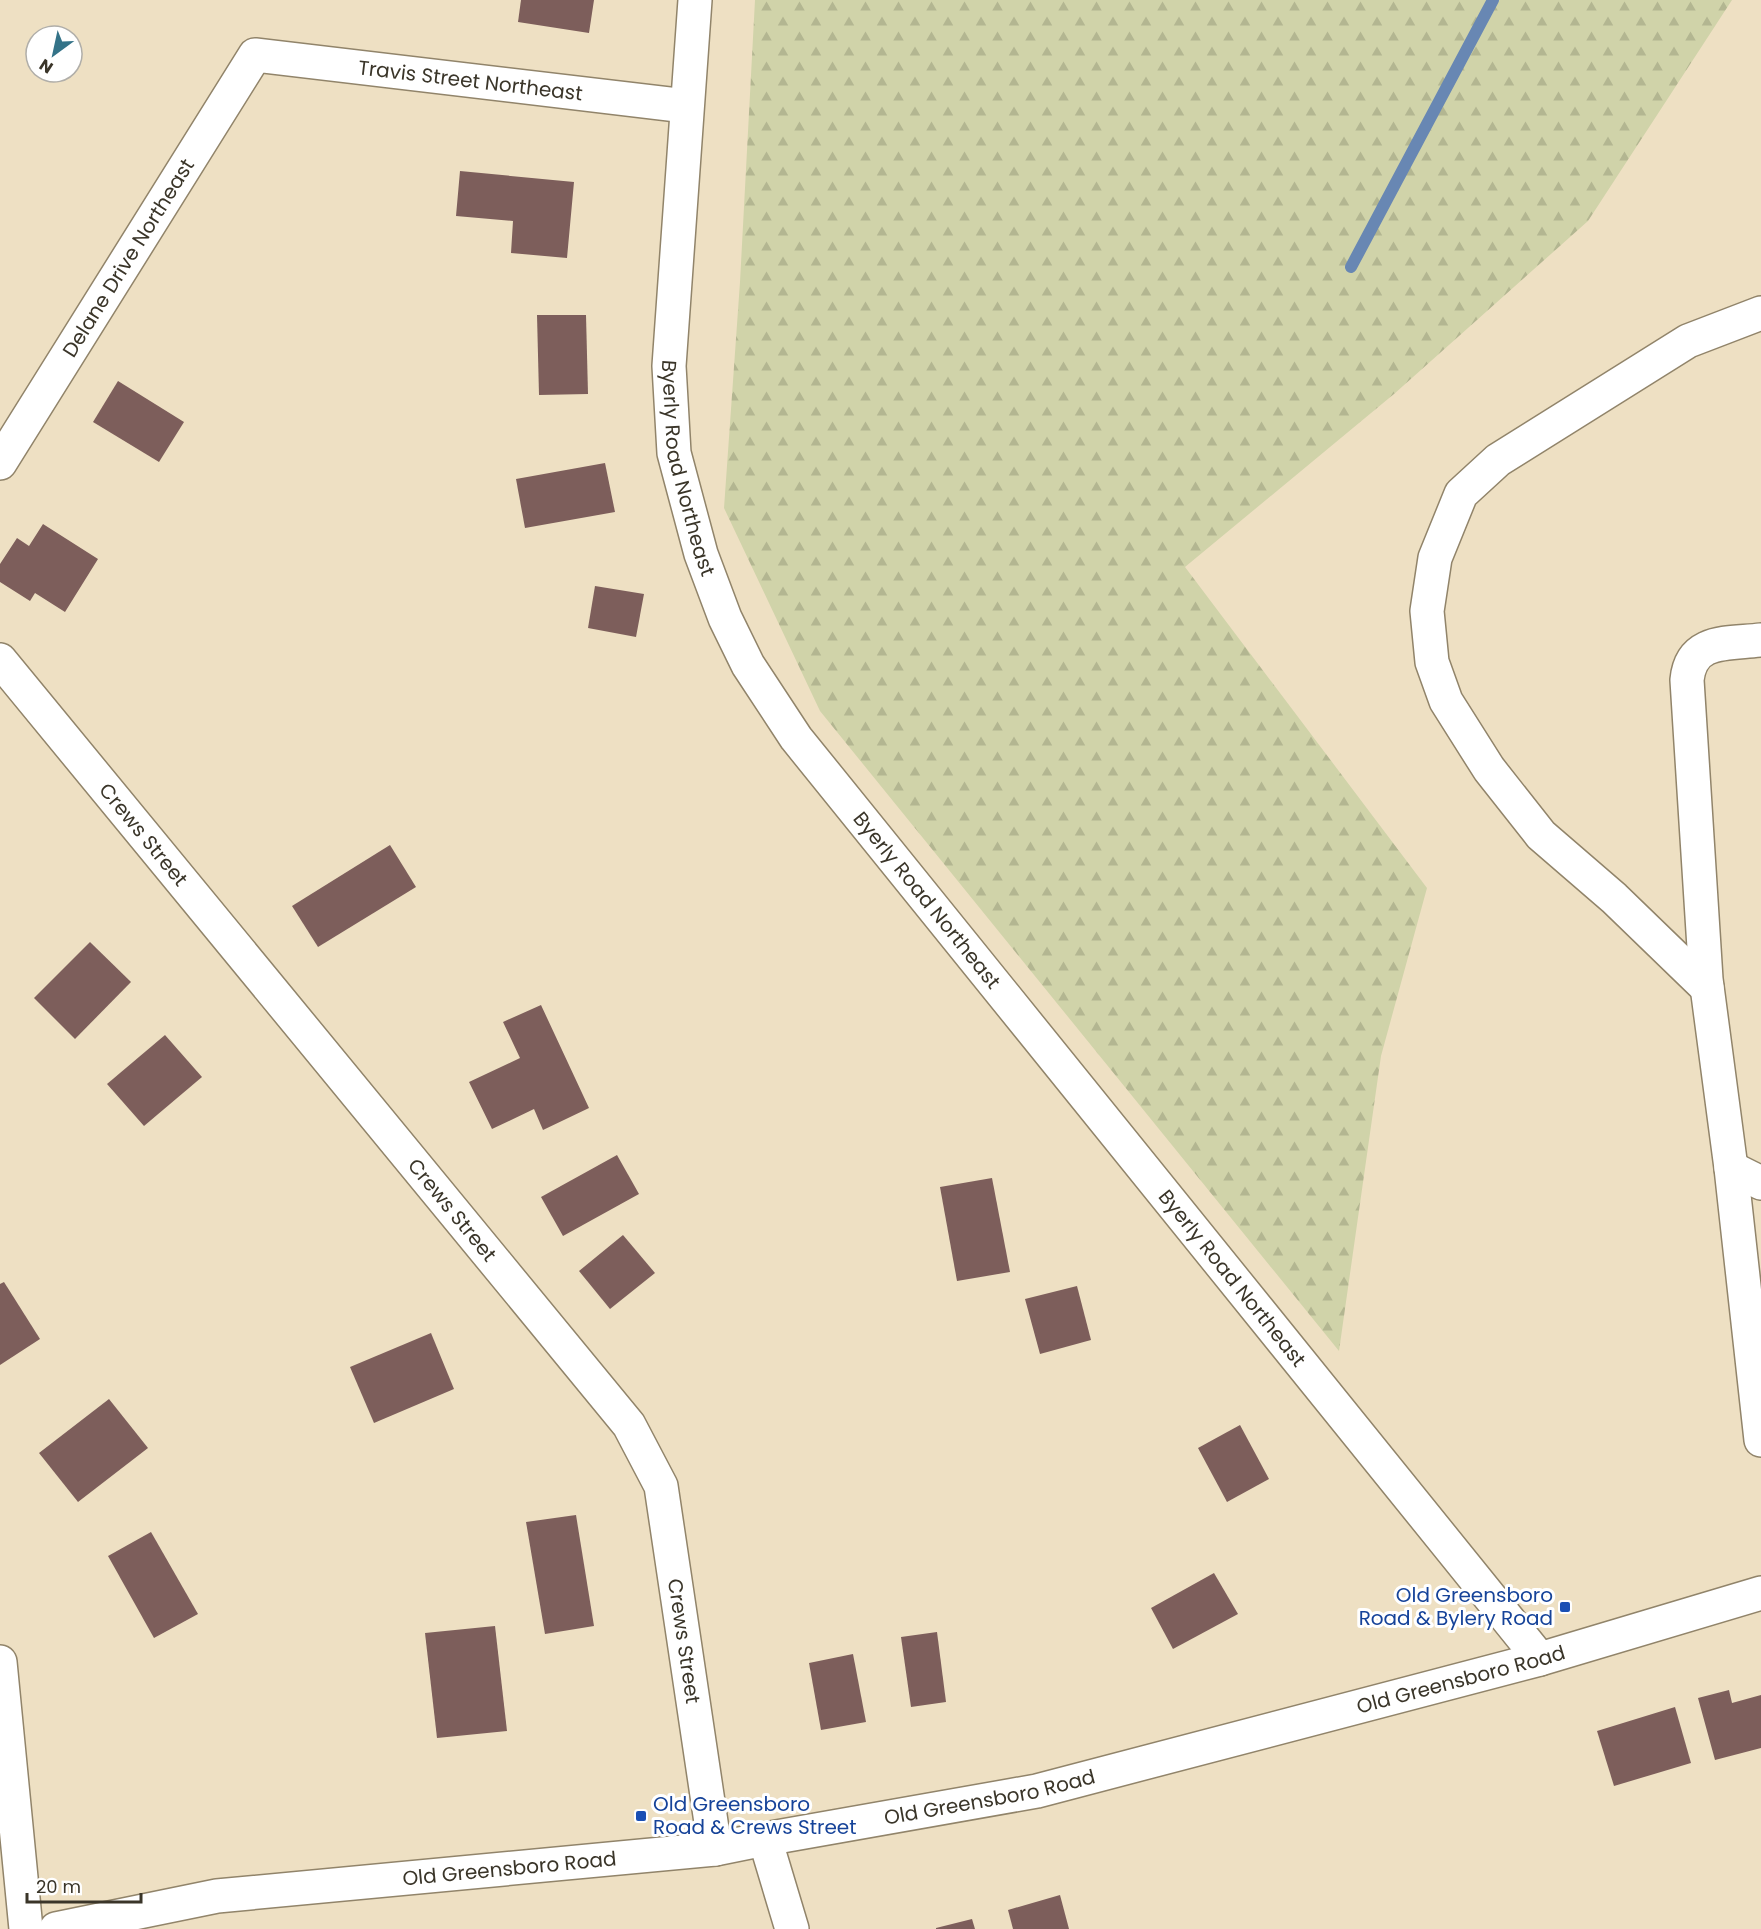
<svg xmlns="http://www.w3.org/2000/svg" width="1761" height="1929" viewBox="0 0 1761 1929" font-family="Poppins,sans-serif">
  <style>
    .forest { fill: url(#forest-firs) }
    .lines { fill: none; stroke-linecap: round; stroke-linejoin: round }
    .stream { stroke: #6887b3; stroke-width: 12 }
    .building { fill: #7d5e5b }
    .minor-casing { stroke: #91846a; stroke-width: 36 }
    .minor { stroke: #fff; stroke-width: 33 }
    .transit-dot { fill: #1a4fb4; stroke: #fff; stroke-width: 2 }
    .labels { text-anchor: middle; stroke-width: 6; stroke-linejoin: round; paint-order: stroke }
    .street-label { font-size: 20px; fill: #3a3529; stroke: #fff }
    .transit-label { font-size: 20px; fill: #164399; stroke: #fff; text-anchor: end }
  </style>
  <defs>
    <pattern id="forest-firs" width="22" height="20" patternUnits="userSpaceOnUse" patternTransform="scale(1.5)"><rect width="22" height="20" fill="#d0d3a9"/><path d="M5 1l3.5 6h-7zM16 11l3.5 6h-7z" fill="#b3b691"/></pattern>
  </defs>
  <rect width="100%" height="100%" fill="#eee0c3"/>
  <path class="forest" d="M755,0H1732L1588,221L1394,394L1185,567L1427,888L1381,1056L1339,1351L820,711L724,508L740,282Z"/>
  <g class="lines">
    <path class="stream" d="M1351,267L1493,0"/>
  </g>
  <g class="building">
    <path d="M521,0H594L589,33L518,22Z"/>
    <path d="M460,171L574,182L567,258L511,253L513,221L456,216Z"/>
    <path d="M537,315H586L588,394L539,395Z"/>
    <path d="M118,381L184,422L159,462L93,422Z"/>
    <path d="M605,463L615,512L525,528L516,479Z"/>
    <path d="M43,524L98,559L65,612L35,593L30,601L0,582V564L17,538L29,546Z"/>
    <path d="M595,586L644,594L636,637L588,628Z"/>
    <path d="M390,845L416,887L318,947L292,906Z"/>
    <path d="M90,942L131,982L75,1039L34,998Z"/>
    <path d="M541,1005L589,1108L543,1130L534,1109L492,1129L469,1082L520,1058L503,1022Z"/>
    <path d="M165,1035L202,1077L144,1126L107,1084Z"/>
    <path d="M617,1155L639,1194L563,1236L541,1197Z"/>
    <path d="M992,1178L1010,1272L957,1281L940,1187Z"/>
    <path d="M623,1235L655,1273L610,1309L579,1271Z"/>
    <path d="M4,1282L40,1339L0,1365V1284Z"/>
    <path d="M1077,1286L1091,1340L1040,1354L1025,1299Z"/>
    <path d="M431,1333L454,1389L374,1423L350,1367Z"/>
    <path d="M109,1399L148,1448L78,1502L39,1453Z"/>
    <path d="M1240,1425L1269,1479L1227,1502L1198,1448Z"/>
    <path d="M576,1515L594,1626L545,1634L526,1522Z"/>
    <path d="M151,1532L198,1614L154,1638L108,1556Z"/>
    <path d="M1214,1573L1238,1614L1173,1649L1151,1608Z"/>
    <path d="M495,1626L507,1731L437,1738L425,1633Z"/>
    <path d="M937,1632L946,1702L911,1707L901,1637Z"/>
    <path d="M853,1654L866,1722L821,1730L809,1663Z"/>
    <path d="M1729,1690L1732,1703L1761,1695V1748L1715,1760L1698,1698Z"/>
    <path d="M1675,1707L1691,1763L1614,1786L1597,1731Z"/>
    <path d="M1060,1895L1069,1929H1013L1008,1910Z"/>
    <path d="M972,1919L975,1929H936V1928Z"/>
  </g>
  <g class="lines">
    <g class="minor-casing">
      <g id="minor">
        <path id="s1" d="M695,0L669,366L674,453L701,554L725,618L748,665L796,738L1540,1659"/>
        <path id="s2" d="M0,463L255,55L686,106"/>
        <path d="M1761,640C1728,644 1691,638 1687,680L1706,979L1731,1168L1761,1440"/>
        <path id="s3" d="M0,660L629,1425L661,1486L715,1849"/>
        <path d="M1707,988L1614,898L1541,835L1489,769L1446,701L1432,662L1427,611L1435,558L1461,494L1498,460L1688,341L1761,313"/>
        <path d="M1731,1168L1761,1183"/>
        <path d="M0,1662L26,1929"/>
        <path d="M765,1839L792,1929"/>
        <path id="s4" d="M56,1929L217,1896L715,1849L765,1839L1037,1791L1540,1659L1761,1593"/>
      </g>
    </g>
    <use href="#minor" class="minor"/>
  </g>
  <g class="transit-dot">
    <rect x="1559" y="1601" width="12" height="12" rx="3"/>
    <rect x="635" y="1810" width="12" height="12" rx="3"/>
  </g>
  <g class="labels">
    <g class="street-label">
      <text dy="7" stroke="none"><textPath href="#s2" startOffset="698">Travis Street Northeast</textPath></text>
      <text dy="7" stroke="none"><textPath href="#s2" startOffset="242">Delane Drive Northeast</textPath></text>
      <text dy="7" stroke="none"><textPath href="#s1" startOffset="471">Byerly Road Northeast</textPath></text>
      <text dy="7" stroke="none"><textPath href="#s3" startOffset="226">Crews Street</textPath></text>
      <text dy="7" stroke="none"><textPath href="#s1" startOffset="975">Byerly Road Northeast</textPath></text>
      <text dy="7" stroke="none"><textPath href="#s3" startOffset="712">Crews Street</textPath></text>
      <text dy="7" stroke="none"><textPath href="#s1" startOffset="1461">Byerly Road Northeast</textPath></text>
      <text dy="7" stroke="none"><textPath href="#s3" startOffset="1216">Crews Street</textPath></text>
      <text dy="7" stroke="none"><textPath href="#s4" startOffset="1430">Old Greensboro Road</textPath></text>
      <text dy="7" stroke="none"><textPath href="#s4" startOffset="944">Old Greensboro Road</textPath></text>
      <text dy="7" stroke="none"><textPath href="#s4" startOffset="458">Old Greensboro Road</textPath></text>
    </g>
    <g class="transit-label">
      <text x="1553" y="1602">Old Greensboro<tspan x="1553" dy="23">Road &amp; Bylery Road</tspan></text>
      <text x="653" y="1811" text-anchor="start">Old Greensboro<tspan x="653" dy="23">Road &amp; Crews Street</tspan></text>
    </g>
  </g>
  <g transform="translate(54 54) rotate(213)"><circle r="28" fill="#ffffff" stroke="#b0aea9" stroke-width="1.5"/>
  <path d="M0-4.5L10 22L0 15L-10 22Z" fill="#347388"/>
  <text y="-9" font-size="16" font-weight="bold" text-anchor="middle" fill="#3a3529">N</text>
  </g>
  <path d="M27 1893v9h114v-9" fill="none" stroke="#3a3529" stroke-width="3"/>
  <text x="36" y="1893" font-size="18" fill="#3a3529" stroke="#ffffff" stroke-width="4.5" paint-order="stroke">20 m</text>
</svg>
